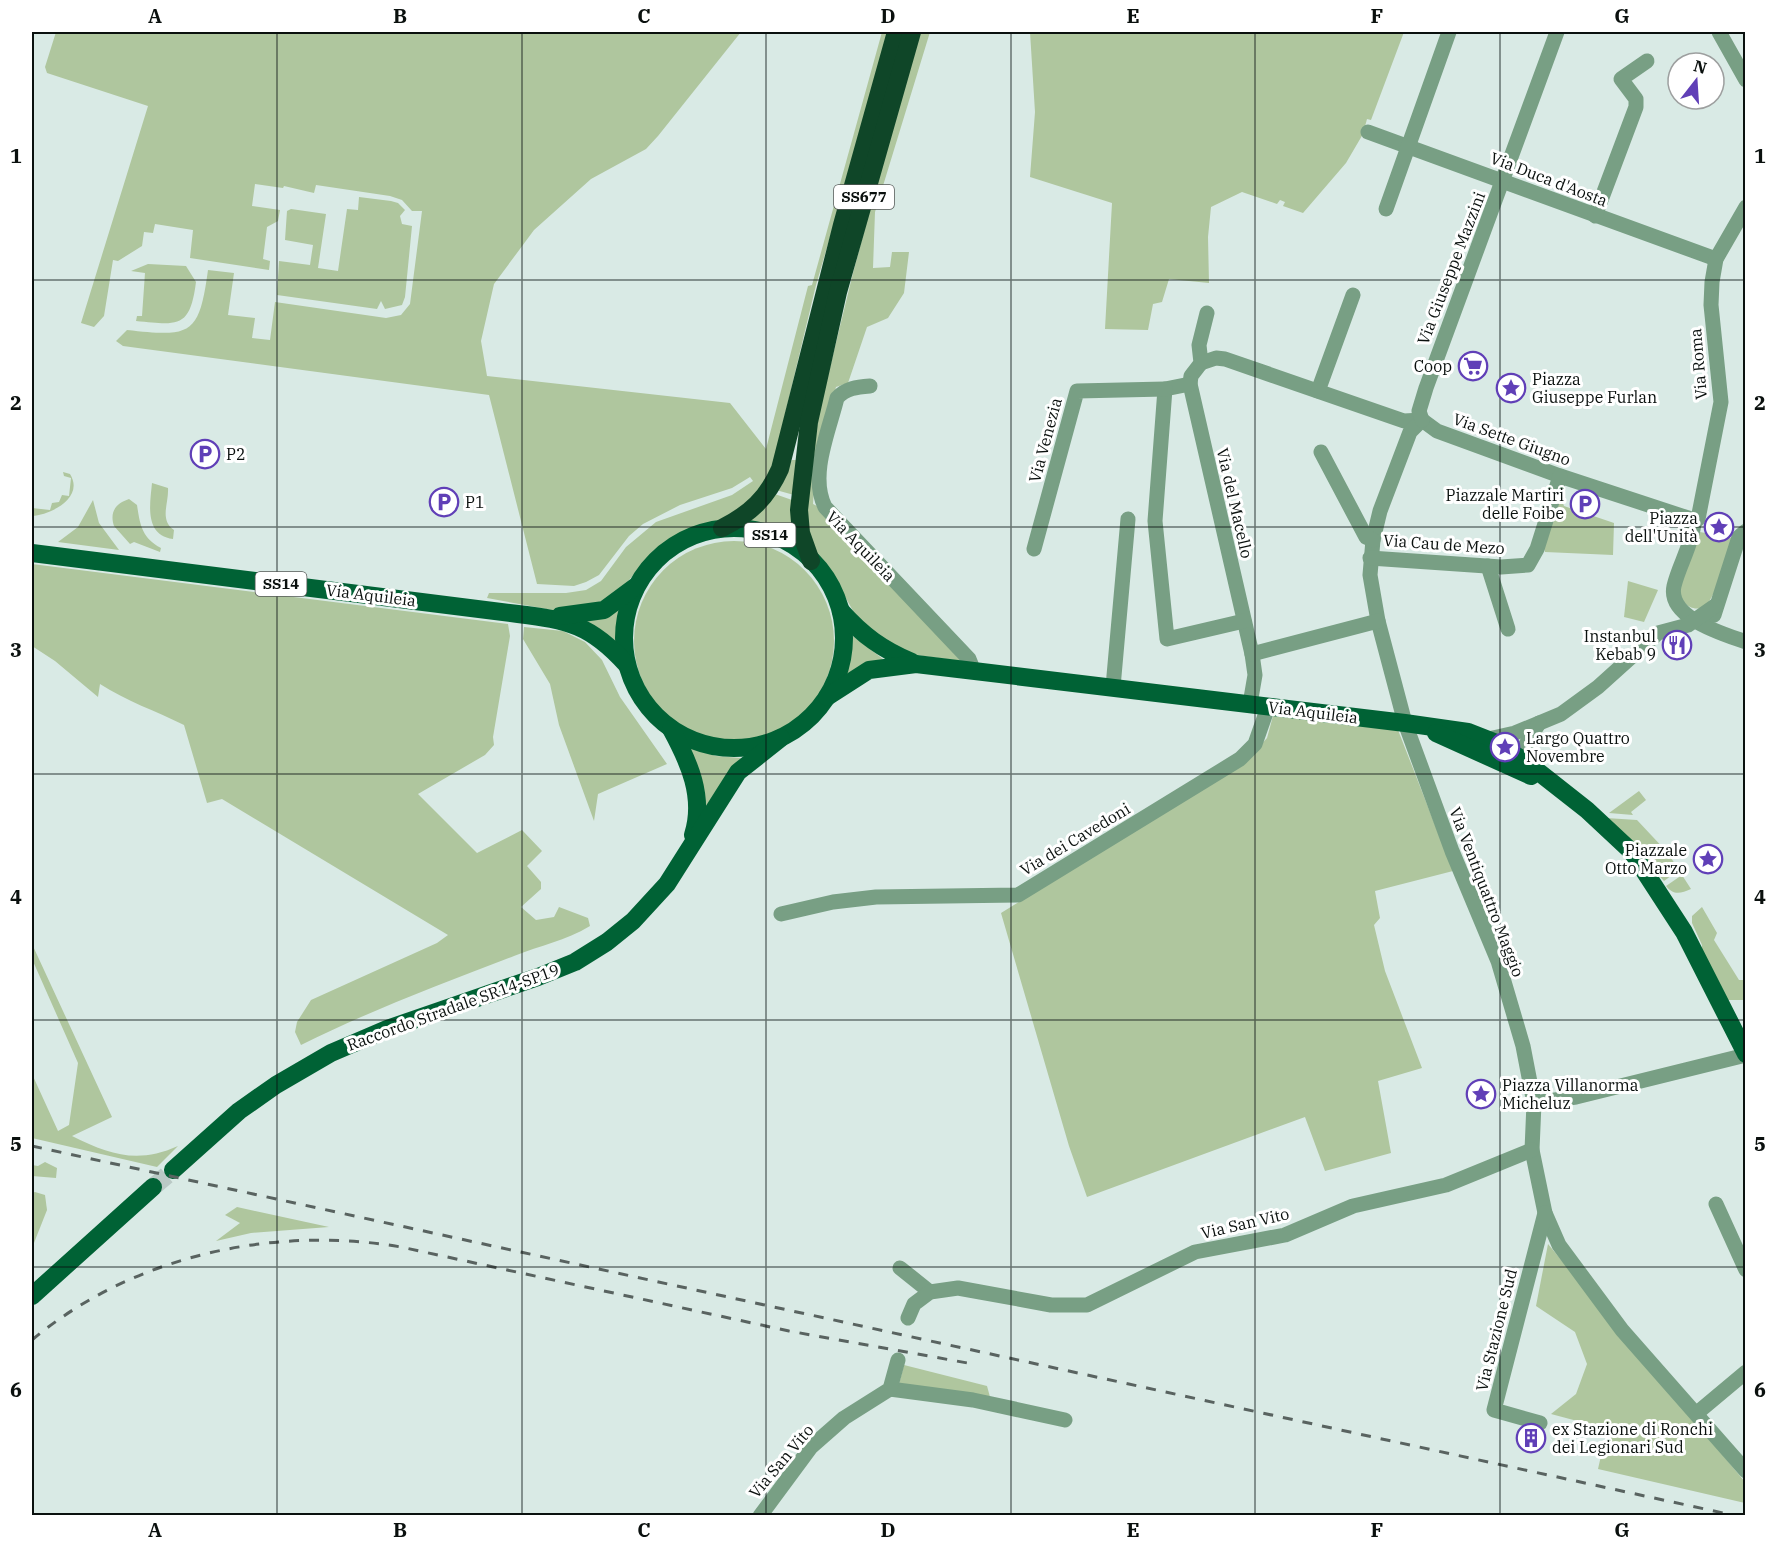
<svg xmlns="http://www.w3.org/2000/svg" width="1777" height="1547" viewBox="0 0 1777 1547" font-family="'IBM Plex Serif',serif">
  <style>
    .green { fill: #afc69e }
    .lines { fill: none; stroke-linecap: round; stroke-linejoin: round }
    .major-tunnel { stroke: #bac9c5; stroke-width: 18; stroke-dasharray: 18 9; stroke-linecap: butt }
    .minor { stroke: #789f84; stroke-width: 15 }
    .major { stroke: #006235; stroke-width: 18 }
    .highway { stroke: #0f4628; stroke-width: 18 }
    .rail { stroke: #596360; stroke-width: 3; stroke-dasharray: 10 10; stroke-linecap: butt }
    .grid { fill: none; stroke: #0a100e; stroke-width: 1.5; stroke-opacity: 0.55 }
    .labels { text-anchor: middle; stroke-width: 6; stroke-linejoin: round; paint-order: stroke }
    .shield { fill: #fff; stroke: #545856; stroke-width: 1.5 }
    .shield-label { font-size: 15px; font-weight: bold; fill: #0a100e }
    .street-label { font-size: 16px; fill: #0a100e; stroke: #fff }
    .poi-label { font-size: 16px; fill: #0a100e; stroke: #fff; text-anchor: start }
    .neatline { fill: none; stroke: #0a100e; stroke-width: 2 }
    .grid-label { font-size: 20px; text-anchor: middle; font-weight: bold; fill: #0a100e }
  </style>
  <rect width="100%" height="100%" fill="#d9eae5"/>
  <g class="green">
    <path d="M56,32H741L658,136L646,149L591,179L534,230L494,284L481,341L487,376L730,403L766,449L808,286L812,285L882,32H890L816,285L771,473L750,502L722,519L686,530L654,550L620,591L600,605L577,611L552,610L487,598L489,593H566L586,590L601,581L626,547L656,522L732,495L753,481L750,477L732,488L680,505L643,524L629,536L599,575L586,582L574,586L537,584L489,395L123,346L116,341L127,330C191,337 199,336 208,270L234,273L228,315L255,318L252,338L270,340L275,302L386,318L401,315L410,304L422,211H412L402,200L390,196L316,185L314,193L284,186L283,188L255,184L252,206L280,210L278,221L267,227L263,259L270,261L269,270L190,258L193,230L155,224L153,233L144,232L142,246L118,261L113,260L104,316L94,327L81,323L148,106L47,73L45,67Z"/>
    <path d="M917,32H930L875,212L873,268L890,267L892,252H909L904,293L888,318L867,327L848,383L836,387L816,460L813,504L819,507L961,661L908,654L861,625L830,570L810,544L805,503L807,477L822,400L853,273Z"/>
    <path d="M1030,32H1404L1371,120L1367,119L1363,134L1346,163L1303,213L1283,206L1285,202L1280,200L1277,204L1242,192L1211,207L1208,237L1209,283L1169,279L1162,302L1153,304L1148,330L1105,329L1112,203L1030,177L1035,112Z"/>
    <path d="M359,197L391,201L398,203L405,210L400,216L402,224L412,226L405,297L402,305L385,309L381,301L377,309L277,295L279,261L310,265L313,245L285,240L287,211L291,209L326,214L318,268L338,271L347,209L358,210Z"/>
    <path d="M148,264L186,266L196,282C190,329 178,325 136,321L137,316H142L145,273L131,271Z"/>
    <path d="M792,460H796L794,495L776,490Z"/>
    <path d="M63,472L70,474C85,498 50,515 32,516V508L50,510L52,503L59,502L62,495L69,496L71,478L64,476Z"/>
    <path d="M152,483L168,488C169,503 159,520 174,530L173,539C144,535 150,504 152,483Z"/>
    <path d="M772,493L792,500L796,543L770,532L740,527Z"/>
    <path d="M1560,495L1564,506L1614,523L1613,555L1545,552L1542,543L1556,503H1560Z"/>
    <path d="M129,499L137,505C140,525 142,538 161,548L160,552L134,542L130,544L114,526C109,511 117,503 129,499Z"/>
    <path d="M93,500L99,523L119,550L58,542L78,527Z"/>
    <path d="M1700,532L1732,538C1725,558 1721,582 1710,600C1700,617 1679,606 1680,589C1681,574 1695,547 1700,532Z"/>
    <circle cx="734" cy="641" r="100"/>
    <path d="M32,564L508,624L510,636L493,737L494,745L485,755L418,794L477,853L522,830L542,851L527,866L541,882V889L521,907L536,920L554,917L559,907L588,918L590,926C565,941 541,945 514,956C443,983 369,1011 301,1045L295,1032L297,1022L311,1000L437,943L448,935L222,799L207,803L184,725C156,711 126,701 100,684L98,697L55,661L32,646Z"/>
    <path d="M1628,581L1658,590L1644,622L1624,617Z"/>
    <path d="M623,606L619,643L587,621Z"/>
    <path d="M524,627L563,631L585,642L602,660L620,697L667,764L598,794L594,821L559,725L550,684L523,639Z"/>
    <path d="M849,633L883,659L845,677L844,675Z"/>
    <path d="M1273,716L1398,730L1453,871L1375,891L1380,918L1374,925L1385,971L1422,1068L1378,1081L1391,1153L1325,1171L1305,1117L1087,1197L1069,1146L1001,913L1248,759L1267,738Z"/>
    <path d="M688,747L716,756L741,758L708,811Z"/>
    <path d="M1639,791L1646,800L1631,812L1633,815L1609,813Z"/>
    <path d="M1606,818L1637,820L1667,852L1679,870L1664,881Z"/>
    <path d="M1682,875L1691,889C1681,893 1674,896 1666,886Z"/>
    <path d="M1702,907L1717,933L1714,940L1739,980H1745V1000H1725L1702,957V945L1692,923V916Z"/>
    <path d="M32,944L112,1117L72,1136C110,1155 138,1164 178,1146L157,1167L32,1138V1074L58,1131L69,1125L78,1063L32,959Z"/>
    <path d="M45,1162L57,1168L56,1178L32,1176V1165L38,1166Z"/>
    <path d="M35,1192L45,1195L47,1210L32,1248V1193Z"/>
    <path d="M237,1207L329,1227L251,1233L216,1241L240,1223L225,1215Z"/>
    <path d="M1548,1244L1745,1482V1503L1598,1469L1603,1447L1609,1446L1611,1430L1551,1414L1576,1394L1587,1364L1575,1332L1536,1306Z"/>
    <path d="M904,1365L987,1386L990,1397L899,1384Z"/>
  </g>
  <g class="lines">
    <path class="major-tunnel" d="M153,1187L173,1170"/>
    <g class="minor">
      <path d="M1719,32L1746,80"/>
      <path d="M1368,132L1716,259"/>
      <path d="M1746,207L1716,259L1712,282L1711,305L1721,402L1698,519L1694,523C1692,545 1679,565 1674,586C1667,618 1724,634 1746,642"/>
      <path d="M1386,209L1449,32"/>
      <path d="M1595,216L1636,107V99L1621,79L1647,61"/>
      <path d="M1207,313L1199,345L1201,363L1191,376L1190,384L1252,654L1255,675L1250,704"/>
      <path d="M1201,363L1216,358L1225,359L1404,421L1422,420L1437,431L1560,476L1688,518L1694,523"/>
      <path d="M1190,384L1165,389L1155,521L1167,639L1244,621"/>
      <path d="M870,386C857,387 846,388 837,398C829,431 809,475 825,507L969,659L973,669"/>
      <path d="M1318,391L1353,295"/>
      <path d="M1422,420L1410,432L1380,511L1373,540L1370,575L1378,621L1405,723L1452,851L1498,961L1523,1046L1534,1103L1532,1150L1545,1213L1559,1245L1622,1330L1746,1471"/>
      <path d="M1422,420L1419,411L1426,388L1557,32"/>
      <path d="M1321,452L1366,537L1373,540"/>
      <path d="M1034,549L1077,391L1165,389"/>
      <path d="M1370,558L1501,567L1528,565L1537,549L1560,476"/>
      <path d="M1488,566L1508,629"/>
      <path d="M1714,615L1739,537L1746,531"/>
      <path d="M1252,654L1378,621"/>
      <path d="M1113,687L1128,519"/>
      <path d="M1484,740L1515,733L1561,714L1598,687L1658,633L1688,625L1715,606"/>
      <path d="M1534,768L1525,746L1539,723"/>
      <path d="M781,914L833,902L876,897L1018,895L1240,759L1255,744L1268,707"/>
      <path d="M1534,1103L1576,1097L1746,1055"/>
      <path d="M1716,1204L1746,1270"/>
      <path d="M900,1268L930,1292"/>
      <path d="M908,1318L914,1304L930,1292L958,1288L1051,1305H1087L1195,1252L1285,1235L1353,1206L1446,1185L1532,1150"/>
      <path d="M890,1389L973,1400L1065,1420"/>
      <path d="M1697,1413L1746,1372"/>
      <path d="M1540,1423L1494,1410L1545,1213"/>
      <path d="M760,1516L811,1447L844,1418L890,1389L898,1360"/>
    </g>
    <g class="major">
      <circle cx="734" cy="638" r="110"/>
      <path d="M32,553L518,614C568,620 591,625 626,664"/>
      <path d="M841,611C862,635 883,650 912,662"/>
      <path d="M560,616L604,610L635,587"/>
      <path d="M827,697L869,670L916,664L1405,723L1468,732L1496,743L1526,762L1587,810L1632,852L1684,932L1746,1054"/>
      <path d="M671,729C689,762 705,797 693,835"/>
      <path d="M1436,733L1531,776"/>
      <path d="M173,1170L239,1111L276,1085L331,1053L387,1029L538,977L575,962L607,942L633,921L667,884L738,772L781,738"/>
      <path d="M32,1296L153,1187"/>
    </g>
    <g class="highway">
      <path d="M722,528C750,514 767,498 780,469L842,225L896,32"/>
      <path d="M811,561L801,533L799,510L809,422L838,292L912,32"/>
    </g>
    <g class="rail">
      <path d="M32,1146L1737,1516"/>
      <path d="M32,1340C132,1256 273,1225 401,1247L789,1331L973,1364"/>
    </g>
  </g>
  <path class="grid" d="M277,32V1516M522,32V1516M766,32V1516M1011,32V1516M1255,32V1516M1500,32V1516M32,280H1746M32,527H1746M32,774H1746M32,1020H1746M32,1267H1746"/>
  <defs>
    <g id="supermarket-ring" transform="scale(1.5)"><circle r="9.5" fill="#fff" stroke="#603fb7" stroke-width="1.5"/><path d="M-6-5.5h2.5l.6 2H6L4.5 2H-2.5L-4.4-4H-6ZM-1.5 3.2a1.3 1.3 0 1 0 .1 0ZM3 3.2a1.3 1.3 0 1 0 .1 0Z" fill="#603fb7"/></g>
    <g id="sight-ring" transform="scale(1.5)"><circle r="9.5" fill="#fff" stroke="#603fb7" stroke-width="1.5"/><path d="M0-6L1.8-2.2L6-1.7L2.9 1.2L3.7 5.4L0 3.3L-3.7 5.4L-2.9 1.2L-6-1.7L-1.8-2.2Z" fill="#603fb7"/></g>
    <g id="parking-ring" transform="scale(1.5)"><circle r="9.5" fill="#fff" stroke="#603fb7" stroke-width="1.5"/><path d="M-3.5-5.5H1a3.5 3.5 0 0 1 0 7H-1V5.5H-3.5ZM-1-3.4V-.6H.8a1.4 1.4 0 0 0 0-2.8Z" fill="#603fb7"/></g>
    <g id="restaurant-ring" transform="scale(1.5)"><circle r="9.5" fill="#fff" stroke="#603fb7" stroke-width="1.5"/><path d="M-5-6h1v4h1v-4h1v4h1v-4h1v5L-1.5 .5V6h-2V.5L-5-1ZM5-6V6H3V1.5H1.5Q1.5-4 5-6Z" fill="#603fb7"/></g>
    <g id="building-ring" transform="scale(1.5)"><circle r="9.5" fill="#fff" stroke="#603fb7" stroke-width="1.5"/><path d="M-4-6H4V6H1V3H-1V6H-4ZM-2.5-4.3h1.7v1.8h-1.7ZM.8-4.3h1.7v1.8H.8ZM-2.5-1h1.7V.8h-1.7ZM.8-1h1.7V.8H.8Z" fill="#603fb7"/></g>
  </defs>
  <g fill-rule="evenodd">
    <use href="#supermarket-ring" x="1473" y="366"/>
    <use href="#sight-ring" x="1511" y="388"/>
    <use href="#parking-ring" x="205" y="454"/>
    <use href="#parking-ring" x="444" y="502"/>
    <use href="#parking-ring" x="1585" y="504"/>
    <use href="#sight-ring" x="1719" y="527"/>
    <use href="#restaurant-ring" x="1677" y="645"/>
    <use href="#sight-ring" x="1505" y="747"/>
    <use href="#sight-ring" x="1708" y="859"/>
    <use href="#sight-ring" x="1481" y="1094"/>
    <use href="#building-ring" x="1531" y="1438"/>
  </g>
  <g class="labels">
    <g class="shield">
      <rect x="834" y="185" width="60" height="24" rx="4.5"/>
      <rect x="744.5" y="523" width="51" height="24" rx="4.5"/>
      <rect x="255.5" y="572" width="51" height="24" rx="4.5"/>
    </g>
    <g class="shield-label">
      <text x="864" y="202">SS677</text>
      <text x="770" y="540">SS14</text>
      <text x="281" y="589">SS14</text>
    </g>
    <g class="street-label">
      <text transform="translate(1549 179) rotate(21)" y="6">Via Duca d'Aosta</text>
      <text transform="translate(1451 268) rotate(-69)" y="6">Via Giuseppe Mazzini</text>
      <text transform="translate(1698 364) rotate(-95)" y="6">Via Roma</text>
      <text transform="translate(1512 439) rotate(20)" y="6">Via Sette Giugno</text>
      <text transform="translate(1045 440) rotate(-75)" y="6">Via Venezia</text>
      <text transform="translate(1235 503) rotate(77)" y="6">Via del Macello</text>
      <text transform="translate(1444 544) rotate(4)" y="6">Via Cau de Mezo</text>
      <text transform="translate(861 546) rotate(46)" y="6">Via Aquileia</text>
      <text transform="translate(371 595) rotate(7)" y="6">Via Aquileia</text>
      <text transform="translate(1313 712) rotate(7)" y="6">Via Aquileia</text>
      <text transform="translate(1075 839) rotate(-31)" y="6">Via dei Cavedoni</text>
      <text transform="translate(1487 892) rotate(69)" y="6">Via Ventiquattro Maggio</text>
      <text transform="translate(453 1007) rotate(-20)" y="6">Raccordo Stradale SR14-SP19</text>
      <text transform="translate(1245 1223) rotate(-13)" y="6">Via San Vito</text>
      <text transform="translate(1496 1330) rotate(-76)" y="6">Via Stazione Sud</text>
      <text transform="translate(781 1461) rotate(-50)" y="6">Via San Vito</text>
    </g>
    <g class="poi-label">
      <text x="1452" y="372" text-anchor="end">Coop</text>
      <text x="1532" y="385">Piazza<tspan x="1532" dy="18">Giuseppe Furlan</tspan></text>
      <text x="226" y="460">P2</text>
      <text x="1564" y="501" text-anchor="end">Piazzale Martiri<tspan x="1564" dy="18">delle Foibe</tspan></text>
      <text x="465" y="508">P1</text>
      <text x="1698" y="524" text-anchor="end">Piazza<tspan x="1698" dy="18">dell'Unità</tspan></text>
      <text x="1656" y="642" text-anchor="end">Instanbul<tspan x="1656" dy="18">Kebab 9</tspan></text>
      <text x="1526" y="744">Largo Quattro<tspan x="1526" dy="18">Novembre</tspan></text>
      <text x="1687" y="856" text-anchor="end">Piazzale<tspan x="1687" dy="18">Otto Marzo</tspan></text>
      <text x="1502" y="1091">Piazza Villanorma<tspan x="1502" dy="18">Micheluz</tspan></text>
      <text x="1552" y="1435">ex Stazione di Ronchi<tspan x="1552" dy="18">dei Legionari Sud</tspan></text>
    </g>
  </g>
  <rect width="1777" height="1547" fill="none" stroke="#ffffff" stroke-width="66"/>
  <g transform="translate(1696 81) rotate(17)"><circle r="28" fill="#ffffff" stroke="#9d9f9f" stroke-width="1.5"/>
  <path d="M0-4.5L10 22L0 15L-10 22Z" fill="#603fb7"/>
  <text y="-9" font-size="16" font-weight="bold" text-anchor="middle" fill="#0a100e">N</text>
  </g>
  <rect x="33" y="33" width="1711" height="1481" class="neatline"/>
  <g class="grid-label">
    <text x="155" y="23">A</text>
    <text x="400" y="23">B</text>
    <text x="644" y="23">C</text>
    <text x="888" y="23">D</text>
    <text x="1133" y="23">E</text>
    <text x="1377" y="23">F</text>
    <text x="1622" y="23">G</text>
    <text x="16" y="163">1</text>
    <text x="1760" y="163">1</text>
    <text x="16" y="410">2</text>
    <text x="1760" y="410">2</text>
    <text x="16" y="657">3</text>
    <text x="1760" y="657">3</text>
    <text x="16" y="904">4</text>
    <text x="1760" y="904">4</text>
    <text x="16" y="1151">5</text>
    <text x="1760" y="1151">5</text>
    <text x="16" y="1397">6</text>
    <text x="1760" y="1397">6</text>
    <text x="155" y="1537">A</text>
    <text x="400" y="1537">B</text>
    <text x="644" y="1537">C</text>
    <text x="888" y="1537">D</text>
    <text x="1133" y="1537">E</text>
    <text x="1377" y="1537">F</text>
    <text x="1622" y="1537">G</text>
  </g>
</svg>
